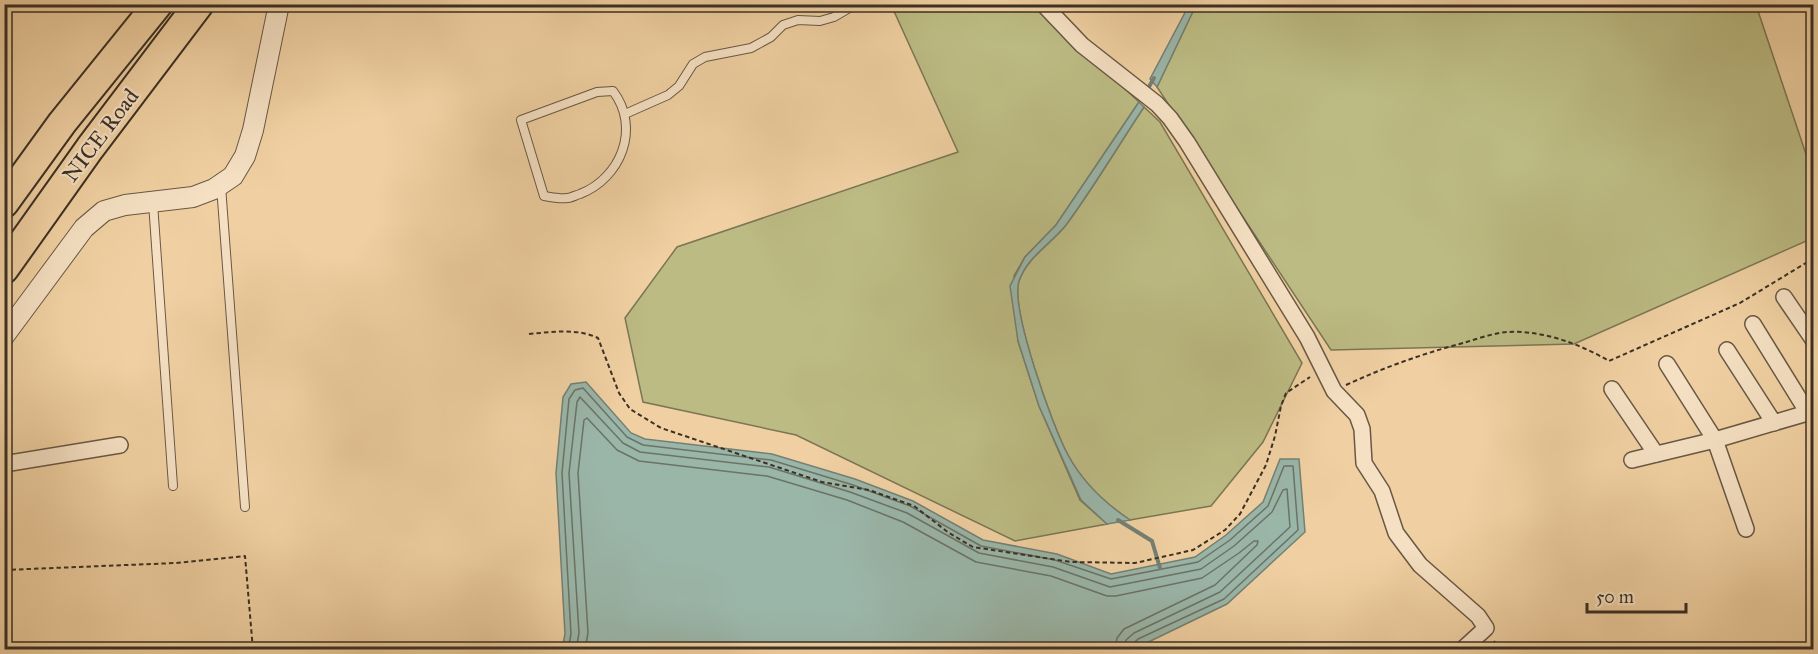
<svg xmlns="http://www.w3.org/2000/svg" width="1818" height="654" viewBox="0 0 1818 654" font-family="'IM FELL Great Primer',serif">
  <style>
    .green { fill: #bcbb83; stroke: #7b7654; stroke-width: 1.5 }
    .water { fill: #9ab6a9; stroke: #748074; stroke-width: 1.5 }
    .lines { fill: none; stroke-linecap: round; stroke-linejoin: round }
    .shore { stroke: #6a7366; stroke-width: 1.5 }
    .stream { stroke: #748074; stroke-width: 4 }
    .service-casing { stroke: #685844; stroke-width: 10 }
    .minor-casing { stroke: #685844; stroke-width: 18 }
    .tertiary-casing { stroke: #685844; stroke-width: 22 }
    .motorway-casing { stroke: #3a3024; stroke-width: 32 }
    .path { stroke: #3a3024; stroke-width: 2; stroke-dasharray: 4.5 3; stroke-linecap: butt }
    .service { stroke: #f5e0c3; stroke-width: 8 }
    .minor { stroke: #f5e0c3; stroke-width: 15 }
    .tertiary { stroke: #f5e0c3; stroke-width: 20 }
    .motorway { stroke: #f0d0a2; stroke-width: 28 }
    .labels { text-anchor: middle; stroke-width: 4.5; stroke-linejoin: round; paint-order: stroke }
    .street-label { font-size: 22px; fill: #3a3024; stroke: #f5e0c3 }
  </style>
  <rect width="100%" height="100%" fill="#f0d0a2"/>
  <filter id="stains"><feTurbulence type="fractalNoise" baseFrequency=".00333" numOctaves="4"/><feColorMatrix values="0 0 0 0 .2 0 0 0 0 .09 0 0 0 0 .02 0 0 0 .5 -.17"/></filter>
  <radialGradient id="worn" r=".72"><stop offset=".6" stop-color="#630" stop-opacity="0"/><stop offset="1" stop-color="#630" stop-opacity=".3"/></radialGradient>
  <g class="green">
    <path d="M900,5H1034L1139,102L1056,225L1025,257L1014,276L1018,341L1039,406L1080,500L1107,524L1015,541L796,435L643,402L625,318L677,247L958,152L893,9Z"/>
    <path d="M1196,5H1756L1813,175V238L1574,344L1331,350L1157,87Z"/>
    <path d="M1144,107L1160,122L1302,363L1263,442L1211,506L1130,520C1106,504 1082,481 1068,455C1053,428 1010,308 1019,281C1027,257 1051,244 1066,225C1094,187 1118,146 1144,107Z"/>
  </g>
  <g class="water">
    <path d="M1189,5H1196L1157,87L1150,79Z"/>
    <path d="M1139,102L1144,107C1118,146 1094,187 1066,225C1051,244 1027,257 1019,281C1010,308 1053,428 1068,455C1082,481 1106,504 1130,520L1107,524L1081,500L1039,406L1018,341L1010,286L1025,257L1056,225Z"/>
    <path d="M586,382L631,433L645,439L772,454L855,479L913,501L983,540L1057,554L1111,574L1195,557L1226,535L1263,502L1280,459H1299L1305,532L1227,604L1134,649H562L565,634L556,473L563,397L571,384Z"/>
  </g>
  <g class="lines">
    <g class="shore">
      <path d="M568,650L571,634L562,473L569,399L575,390L583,388L627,437L643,445L771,460L853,485L910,506L981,546L1055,560L1111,579L1198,562L1230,540L1268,506L1284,466H1293L1298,530L1224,599L1138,639L1133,644L1131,650"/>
      <path d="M576,650L579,633L569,473L577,402L580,397L623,443L640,452L769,467L850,492L907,513L979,553L1053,567L1110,587L1201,569L1234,546L1272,512L1283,490L1287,489L1290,527L1220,592L1134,633L1126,640L1124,650"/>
      <path d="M585,650L588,633L578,473L584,420L587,418L617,450L639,461L767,476L847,500L903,522L976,562L1051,576L1107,596H1116L1202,578L1239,553L1254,541H1258L1257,545L1215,585L1124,629L1117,638L1115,650"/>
    </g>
    <g class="stream">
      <path d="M1146,92L1154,78"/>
      <path d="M1118,520L1152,541L1160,568"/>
    </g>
    <g class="service-casing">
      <g id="service">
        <path d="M613,91C641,128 621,178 580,194C576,195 571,198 567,198C560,199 551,197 544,196L521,120L597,92Z"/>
        <path d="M625,114L668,95L679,86L693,64L705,57L751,48L771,37L783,25L798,20L820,21L834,17L856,4"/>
        <path d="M221,186L245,507"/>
        <path d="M153,203L173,486"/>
        <path d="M1238,647L1239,650"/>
      </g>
    </g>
    <g class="minor-casing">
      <g id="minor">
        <path d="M1043,4L1082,45L1157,104L1170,118L1187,142L1307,337L1334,391L1357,415L1362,429L1364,463L1382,491L1396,533L1420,565L1478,616L1486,628L1462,650"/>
        <path d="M1784,297L1814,341"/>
        <path d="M1753,324L1808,413"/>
        <path d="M1727,350L1774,423"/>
        <path d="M1667,364L1715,440L1746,529"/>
        <path d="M1612,389L1656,454"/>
        <path d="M1632,460L1715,440L1814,411"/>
        <path d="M4,464L120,445"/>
      </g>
    </g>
    <g class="tertiary-casing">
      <path id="tertiary" d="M4,336L84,228L104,211L125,205L193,197L214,189L233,176L245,156L253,130L279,4"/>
    </g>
    <g class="motorway-casing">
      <g id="motorway">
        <path d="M4,203L62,123L158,4"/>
        <path d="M4,269L90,148L199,4"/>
      </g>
    </g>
    <g class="path">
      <path d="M529,334C552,332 577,328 598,338L619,393L630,409L661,428L822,482L869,490L914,506L949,533L973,547L1071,562L1135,563L1193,550L1225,530L1240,514L1266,465L1275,436L1281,406L1286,393L1310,377"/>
      <path d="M1346,385C1385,367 1422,354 1463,343C1477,339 1493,333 1508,332C1542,330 1580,344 1609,361L1740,303L1814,258"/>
      <path d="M4,570L176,563L245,556L253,650"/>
      <path d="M1494,641L1500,650"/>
    </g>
    <use href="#service" class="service"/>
    <use href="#minor" class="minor"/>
    <use href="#tertiary" class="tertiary"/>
    <use href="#motorway" class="motorway"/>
  </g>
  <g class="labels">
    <g class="street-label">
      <text transform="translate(100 135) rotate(-53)" y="8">NICE Road</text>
    </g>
  </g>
  <rect width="1818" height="654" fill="none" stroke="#f0d0a2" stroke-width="24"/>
  <rect x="6" y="6" width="1806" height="642" fill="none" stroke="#3a3024" stroke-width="3"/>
  <rect x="12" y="12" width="1794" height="630" fill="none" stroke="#3a3024" stroke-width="1.5"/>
  <path d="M1587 603v9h99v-9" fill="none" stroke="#3a3024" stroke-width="3"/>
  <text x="1596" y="603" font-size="18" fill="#3a3024" stroke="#f5e0c3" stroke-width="4.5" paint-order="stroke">50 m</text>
  <rect width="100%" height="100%" filter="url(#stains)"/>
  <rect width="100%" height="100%" fill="url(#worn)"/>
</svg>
